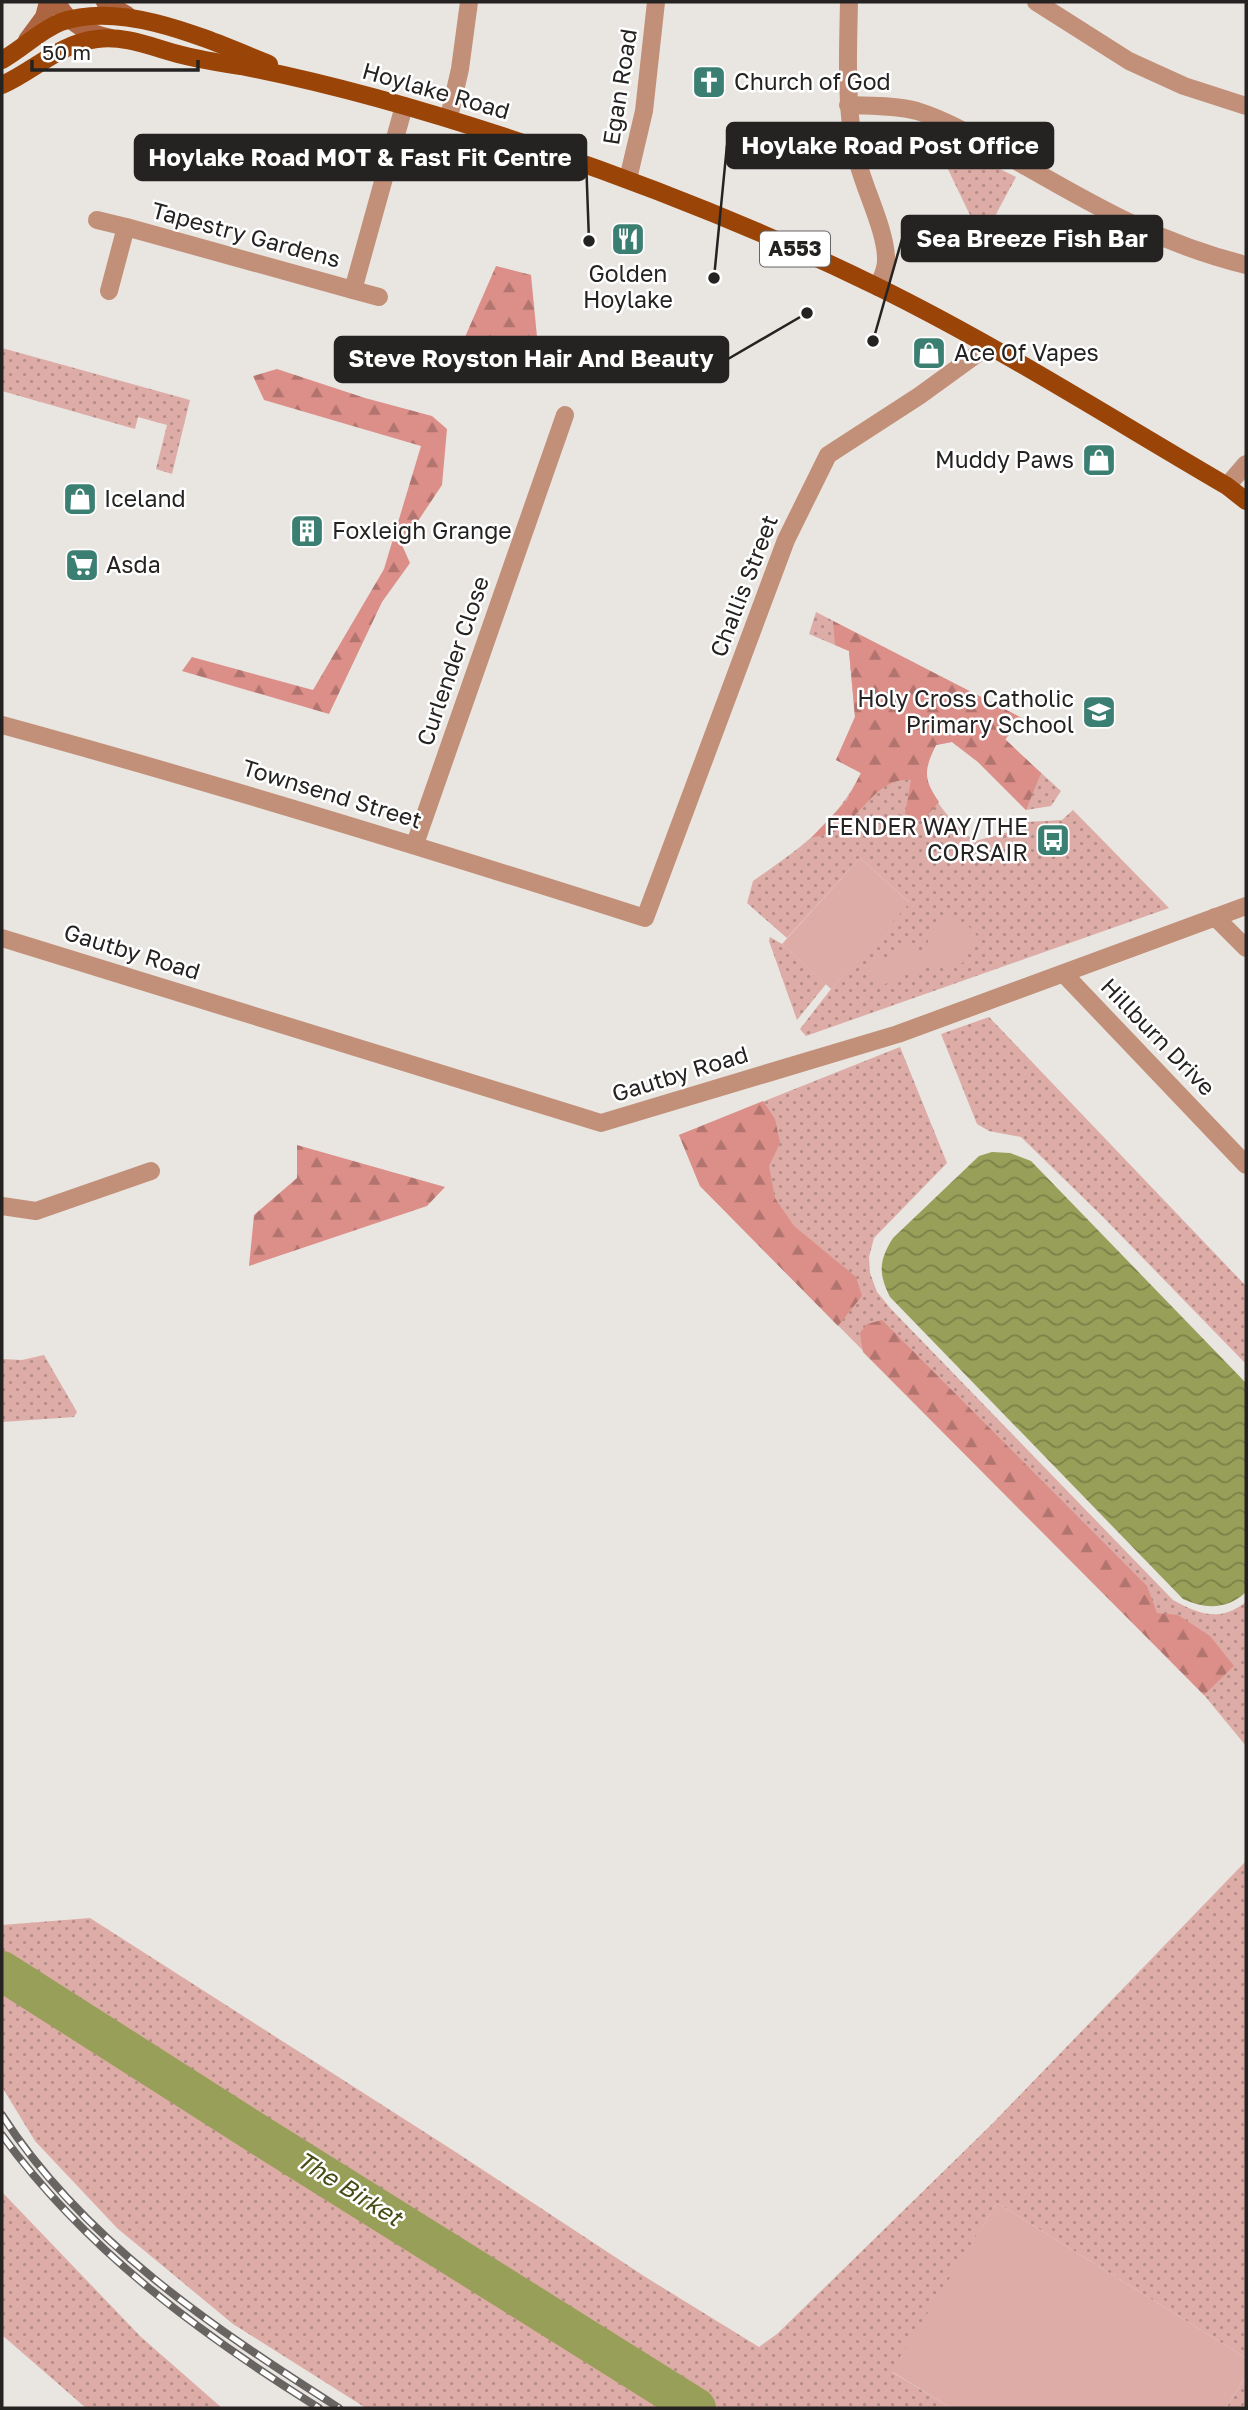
<svg xmlns="http://www.w3.org/2000/svg" width="1248" height="2410" viewBox="0 0 1248 2410" font-family="'Golos Text',sans-serif">
  <style>
    .grass { fill: url(#grass-dots) }
    .forest { fill: url(#forest-firs) }
    .park { fill: #ddaca6 }
    .water { fill: url(#water-waves) }
    .lines { fill: none; stroke-linecap: round; stroke-linejoin: round }
    .river { stroke: #989f58; stroke-width: 40 }
    .street { stroke: #c29078; stroke-width: 18 }
    .secondary { stroke: #ac6540; stroke-width: 18 }
    .primary { stroke: #9a4407; stroke-width: 18 }
    .rail-casing { stroke: #676462; stroke-width: 8 }
    .rail { stroke: #fff; stroke-width: 5; stroke-dasharray: 16; stroke-linecap: butt }
    .labels { text-anchor: middle; stroke-width: 5; stroke-linejoin: round; paint-order: stroke }
    .shield { fill: #fff; stroke: #666564; stroke-width: 2 }
    .shield-label { font-size: 21px; font-weight: bold; fill: #252322 }
    .poi-label { font-size: 23px; fill: #252322; stroke: #fff; text-anchor: start }
    .street-label { font-size: 23px; fill: #252322; stroke: #fff }
    .water-label { font-size: 24px; font-style: italic; fill: #474c16; stroke: #fff }
    .leader { fill: none; stroke: #252322; stroke-width: 2.5 }
    .callout-dot { fill: #252322; stroke: #fff; stroke-width: 2.5 }
    .callout { fill: #252322; stroke: #252322; stroke-width: 2.5 }
    .callout-label { font-size: 24px; text-anchor: middle; font-weight: bold; fill: #fff }
  </style>
  <defs>
    <pattern id="grass-dots" width="8" height="8" patternUnits="userSpaceOnUse" patternTransform="scale(1.75)"><rect width="8" height="8" fill="#ddaca6"/><path d="M2 2h.1M6 6h.1" fill="none" stroke="#b38c87" stroke-width="1.8" stroke-linecap="round"/></pattern>
    <pattern id="forest-firs" width="22" height="20" patternUnits="userSpaceOnUse" patternTransform="scale(1.75)"><rect width="22" height="20" fill="#dc8f88"/><path d="M5 1l3.5 6h-7zM16 11l3.5 6h-7z" fill="#b2746f"/></pattern>
    <pattern id="water-waves" width="16" height="10" patternUnits="userSpaceOnUse" patternTransform="scale(1.75)"><rect width="16" height="10" fill="#989f58"/><path d="M0 5q4-4 8 0t8 0" fill="none" stroke="#7c8148"/></pattern>
  </defs>
  <rect width="100%" height="100%" fill="#e9e5e1"/>
  <g class="grass">
    <path d="M931,134L1016,177L982,240Z"/>
    <path d="M2,348L190,400L172,474L156,469L167,425L138,417L135,429L2,391Z"/>
    <path d="M816,612L1022,718L1005,740L1061,791L1051,806L1026,810L978,762L952,742L936,745C933,751 928,759 927,765C921,792 956,826 975,841L1009,832L1026,822L1062,820L1073,810L1169,908L806,1036L800,1029L831,989L909,902L860,858L787,938L747,903L753,881C800,848 834,826 861,773L836,760L855,717L849,651L809,634Z"/>
    <path d="M770,937L782,944L826,984L797,1020L769,941Z"/>
    <path d="M989,1017L1246,1286V1364L1103,1217L1021,1137L989,1131L977,1124L941,1034Z"/>
    <path d="M900,1047L947,1163L874,1238L869,1257L870,1273L877,1292L891,1309L1173,1600C1200,1615 1220,1622 1246,1602V1746L1204,1695L700,1186L679,1135Z"/>
    <path d="M44,1355L77,1412L74,1417L2,1422V1359L22,1360Z"/>
    <path d="M1246,1861V2358L997,2203L892,2372L951,2408H719L2,1963V1925L90,1918L451,2149L647,2278L759,2347L777,2334L993,2123Z"/>
    <path d="M2,1990L671,2408H366L233,2324L117,2228L35,2141L2,2087Z"/>
    <path d="M2,2192L141,2337L222,2408H86L2,2335Z"/>
    <path d="M1246,2376V2408H1226Z"/>
  </g>
  <g class="forest">
    <path d="M496,266L531,275L538,347L458,353Z"/>
    <path d="M277,369L365,398L432,416L447,429L442,485L402,545L410,563L382,602L329,714L182,671L192,657L313,690L384,569L421,446L264,400L253,376Z"/>
    <path d="M833,621L1022,718L1005,739L1041,773L1026,810L978,762L952,742L936,745C924,770 923,779 939,802L922,821L905,814L911,780C878,777 863,814 838,830C831,834 819,836 811,838L847,800L861,773L836,760L855,717L849,651L835,645Z"/>
    <path d="M763,1101L775,1119L780,1143L769,1166L775,1198L794,1226L856,1277L862,1296L838,1326L700,1186L679,1135Z"/>
    <path d="M297,1145L445,1187L427,1206L249,1266L254,1215L297,1178Z"/>
    <path d="M882,1320L1147,1586L1157,1613L1178,1615L1210,1636L1234,1666L1204,1695L863,1352L860,1333L867,1324Z"/>
  </g>
  <g class="park">
    <path d="M860,858L910,903L831,989L782,944Z"/>
    <path d="M944,915C955,915 974,928 978,938L963,963L924,968C916,977 911,974 901,975C894,976 886,984 880,988L868,972V968L880,959L885,960C891,957 898,954 900,946L907,945L933,956L935,952L927,946L928,941Z"/>
    <path d="M997,2203L1246,2358V2376L1226,2408H951L891,2371Z"/>
  </g>
  <path class="water" d="M992,1152L1010,1153L1031,1161L1246,1383V1592C1228,1609 1206,1610 1183,1599L890,1297C878,1273 879,1260 893,1238L979,1156Z"/>
  <g class="lines">
    <path class="river" d="M2,1971L253,2131L696,2408"/>
    <g class="street">
      <path d="M849,2C848,49 846,95 853,142C858,179 887,228 886,261C886,270 881,279 878,287"/>
      <path d="M1036,2L1129,61L1184,86L1246,106"/>
      <path d="M848,105C870,106 895,105 917,111C956,123 992,148 1027,167C1100,209 1164,245 1246,265"/>
      <path d="M449,117L460,69L469,2"/>
      <path d="M628,179L644,111L656,2"/>
      <path d="M97,220L126,227"/>
      <path d="M353,290L379,297"/>
      <path d="M109,291L126,227L353,290L404,106"/>
      <path d="M1227,486L1246,464"/>
      <path d="M2,725C218,784 432,850 645,918L786,540L828,455L919,396L988,346"/>
      <path d="M415,844L565,415"/>
      <path d="M1215,917L1246,948"/>
      <path d="M2,938L601,1123L898,1034L1246,906"/>
      <path d="M1064,974L1246,1165"/>
      <path d="M2,1206L36,1211L151,1171"/>
    </g>
    <g class="secondary">
      <path d="M57,2C68,24 88,33 111,38"/>
      <path d="M105,2L127,15"/>
      <path d="M27,40L44,17L48,2"/>
    </g>
    <g class="primary">
      <path d="M2,60C22,49 39,31 61,22C124,0 209,40 269,64"/>
      <path d="M2,85C34,71 60,43 97,39C126,35 154,48 182,55C201,60 221,63 241,66C344,86 445,116 544,150C658,189 770,234 878,287C998,346 1112,419 1227,486L1246,501"/>
    </g>
    <g class="rail-casing">
      <g id="rail">
        <path d="M2,2115C83,2241 215,2329 339,2408"/>
        <path d="M2,2135C86,2250 199,2333 319,2408"/>
      </g>
    </g>
    <use href="#rail" class="rail"/>
  </g>
  <defs>
    <g id="church-square" transform="scale(1.75)"><rect x="-9" y="-9" width="18" height="18" rx="4" fill="#3b7f73" stroke="#fff"/><path d="M-1.2-6h2.4v3.5h3.3v2.4h-3.3V6h-2.4V-.1h-3.3v-2.4h3.3Z" fill="#fff"/></g>
    <g id="restaurant-square" transform="scale(1.75)"><rect x="-9" y="-9" width="18" height="18" rx="4" fill="#3b7f73" stroke="#fff"/><path d="M-5-6h1v4h1v-4h1v4h1v-4h1v5L-1.5 .5V6h-2V.5L-5-1ZM5-6V6H3V1.5H1.5Q1.5-4 5-6Z" fill="#fff"/></g>
    <g id="shop-square" transform="scale(1.75)"><rect x="-9" y="-9" width="18" height="18" rx="4" fill="#3b7f73" stroke="#fff"/><path d="M-5-2.5h2.3a2.7 3.5 0 0 1 5.4 0H5L5.5 6h-11ZM-1.5-2.5h3a1.5 2.3 0 0 0-3 0Z" fill="#fff"/></g>
    <g id="building-square" transform="scale(1.75)"><rect x="-9" y="-9" width="18" height="18" rx="4" fill="#3b7f73" stroke="#fff"/><path d="M-4-6H4V6H1V3H-1V6H-4ZM-2.5-4.3h1.7v1.8h-1.7ZM.8-4.3h1.7v1.8H.8ZM-2.5-1h1.7V.8h-1.7ZM.8-1h1.7V.8H.8Z" fill="#fff"/></g>
    <g id="supermarket-square" transform="scale(1.75)"><rect x="-9" y="-9" width="18" height="18" rx="4" fill="#3b7f73" stroke="#fff"/><path d="M-6-5.5h2.5l.6 2H6L4.5 2H-2.5L-4.4-4H-6ZM-1.5 3.2a1.3 1.3 0 1 0 .1 0ZM3 3.2a1.3 1.3 0 1 0 .1 0Z" fill="#fff"/></g>
    <g id="school-square" transform="scale(1.75)"><rect x="-9" y="-9" width="18" height="18" rx="4" fill="#3b7f73" stroke="#fff"/><path d="M0-5L7-2L0 1L-7-2ZM-4 1L0 2.5L4 1V4Q0 6-4 4Z" fill="#fff"/></g>
    <g id="bus-square" transform="scale(1.75)"><rect x="-9" y="-9" width="18" height="18" rx="4" fill="#3b7f73" stroke="#fff"/><path d="M-5-6H5V4H4V6H2V4H-2V6H-4V4H-5ZM-3.5-4V0h7V-4ZM-3.5 1.2v1.5H-2V1.2ZM2 1.2v1.5H3.5V1.2Z" fill="#fff"/></g>
  </defs>
  <g fill-rule="evenodd">
    <use href="#church-square" x="709" y="82"/>
    <use href="#restaurant-square" x="628" y="239"/>
    <use href="#shop-square" x="929" y="353"/>
    <use href="#shop-square" x="1099" y="460"/>
    <use href="#shop-square" x="80" y="499"/>
    <use href="#building-square" x="307" y="531"/>
    <use href="#supermarket-square" x="82" y="565"/>
    <use href="#school-square" x="1099" y="712"/>
    <use href="#bus-square" x="1053" y="840"/>
  </g>
  <g class="labels">
    <rect class="shield" x="760" y="231.5" width="70" height="35" rx="5"/>
    <g class="shield-label">
      <text x="795" y="256">A553</text>
    </g>
    <g class="poi-label">
      <text x="734" y="90">Church of God</text>
      <text x="628" y="282" text-anchor="middle">Golden<tspan x="628" dy="26">Hoylake</tspan></text>
      <text x="954" y="361">Ace Of Vapes</text>
      <text x="1074" y="468" text-anchor="end">Muddy Paws</text>
      <text x="104" y="507">Iceland</text>
      <text x="332" y="539">Foxleigh Grange</text>
      <text x="106" y="573">Asda</text>
      <text x="1074" y="707" text-anchor="end">Holy Cross Catholic<tspan x="1074" dy="26">Primary School</tspan></text>
      <text x="1028" y="835" text-anchor="end">FENDER WAY/THE<tspan x="1028" dy="26">CORSAIR</tspan></text>
    </g>
    <g class="street-label">
      <text transform="translate(620 87) rotate(-81)" y="8">Egan Road</text>
      <text transform="translate(436 91) rotate(16)" y="8">Hoylake Road</text>
      <text transform="translate(246 235) rotate(15)" y="8">Tapestry Gardens</text>
      <text transform="translate(744 586) rotate(-69)" y="8">Challis Street</text>
      <text transform="translate(453 661) rotate(-71)" y="8">Curlender Close</text>
      <text transform="translate(332 794) rotate(17)" y="8">Townsend Street</text>
      <text transform="translate(132 952) rotate(17)" y="8">Gautby Road</text>
      <text transform="translate(1158 1037) rotate(46)" y="8">Hillburn Drive</text>
      <text transform="translate(680 1074) rotate(-17)" y="8">Gautby Road</text>
    </g>
    <g class="water-label">
      <text transform="translate(349 2189) rotate(32)" y="8">The Birket</text>
    </g>
  </g>
  <path class="leader" d="M714 278L727 145M589 241L586 158M873 341L902 239M807 313L728 359"/>
  <g class="callout-dot">
    <circle cx="714" cy="278" r="7"/>
    <circle cx="589" cy="241" r="7"/>
    <circle cx="873" cy="341" r="7"/>
    <circle cx="807" cy="313" r="7"/>
  </g>
  <g class="callout">
    <rect x="727" y="123" width="326" height="45" rx="7"/>
    <rect x="135" y="135" width="451" height="45" rx="7"/>
    <rect x="902" y="216" width="260" height="45" rx="7"/>
    <rect x="335" y="337" width="393" height="45" rx="7"/>
  </g>
  <g class="callout-label">
    <text x="890" y="154">Hoylake Road Post Office</text>
    <text x="360" y="166">Hoylake Road MOT &amp; Fast Fit Centre</text>
    <text x="1032" y="247">Sea Breeze Fish Bar</text>
    <text x="531" y="367">Steve Royston Hair And Beauty</text>
  </g>
  <rect width="1248" height="2410" fill="none" stroke="#252322" stroke-width="7"/>
  <path d="M32 60v10h166v-10" fill="none" stroke="#252322" stroke-width="3.5"/>
  <text x="42" y="60" font-size="21" fill="#252322" stroke="#ffffff" stroke-width="5" paint-order="stroke">50 m</text>
</svg>
